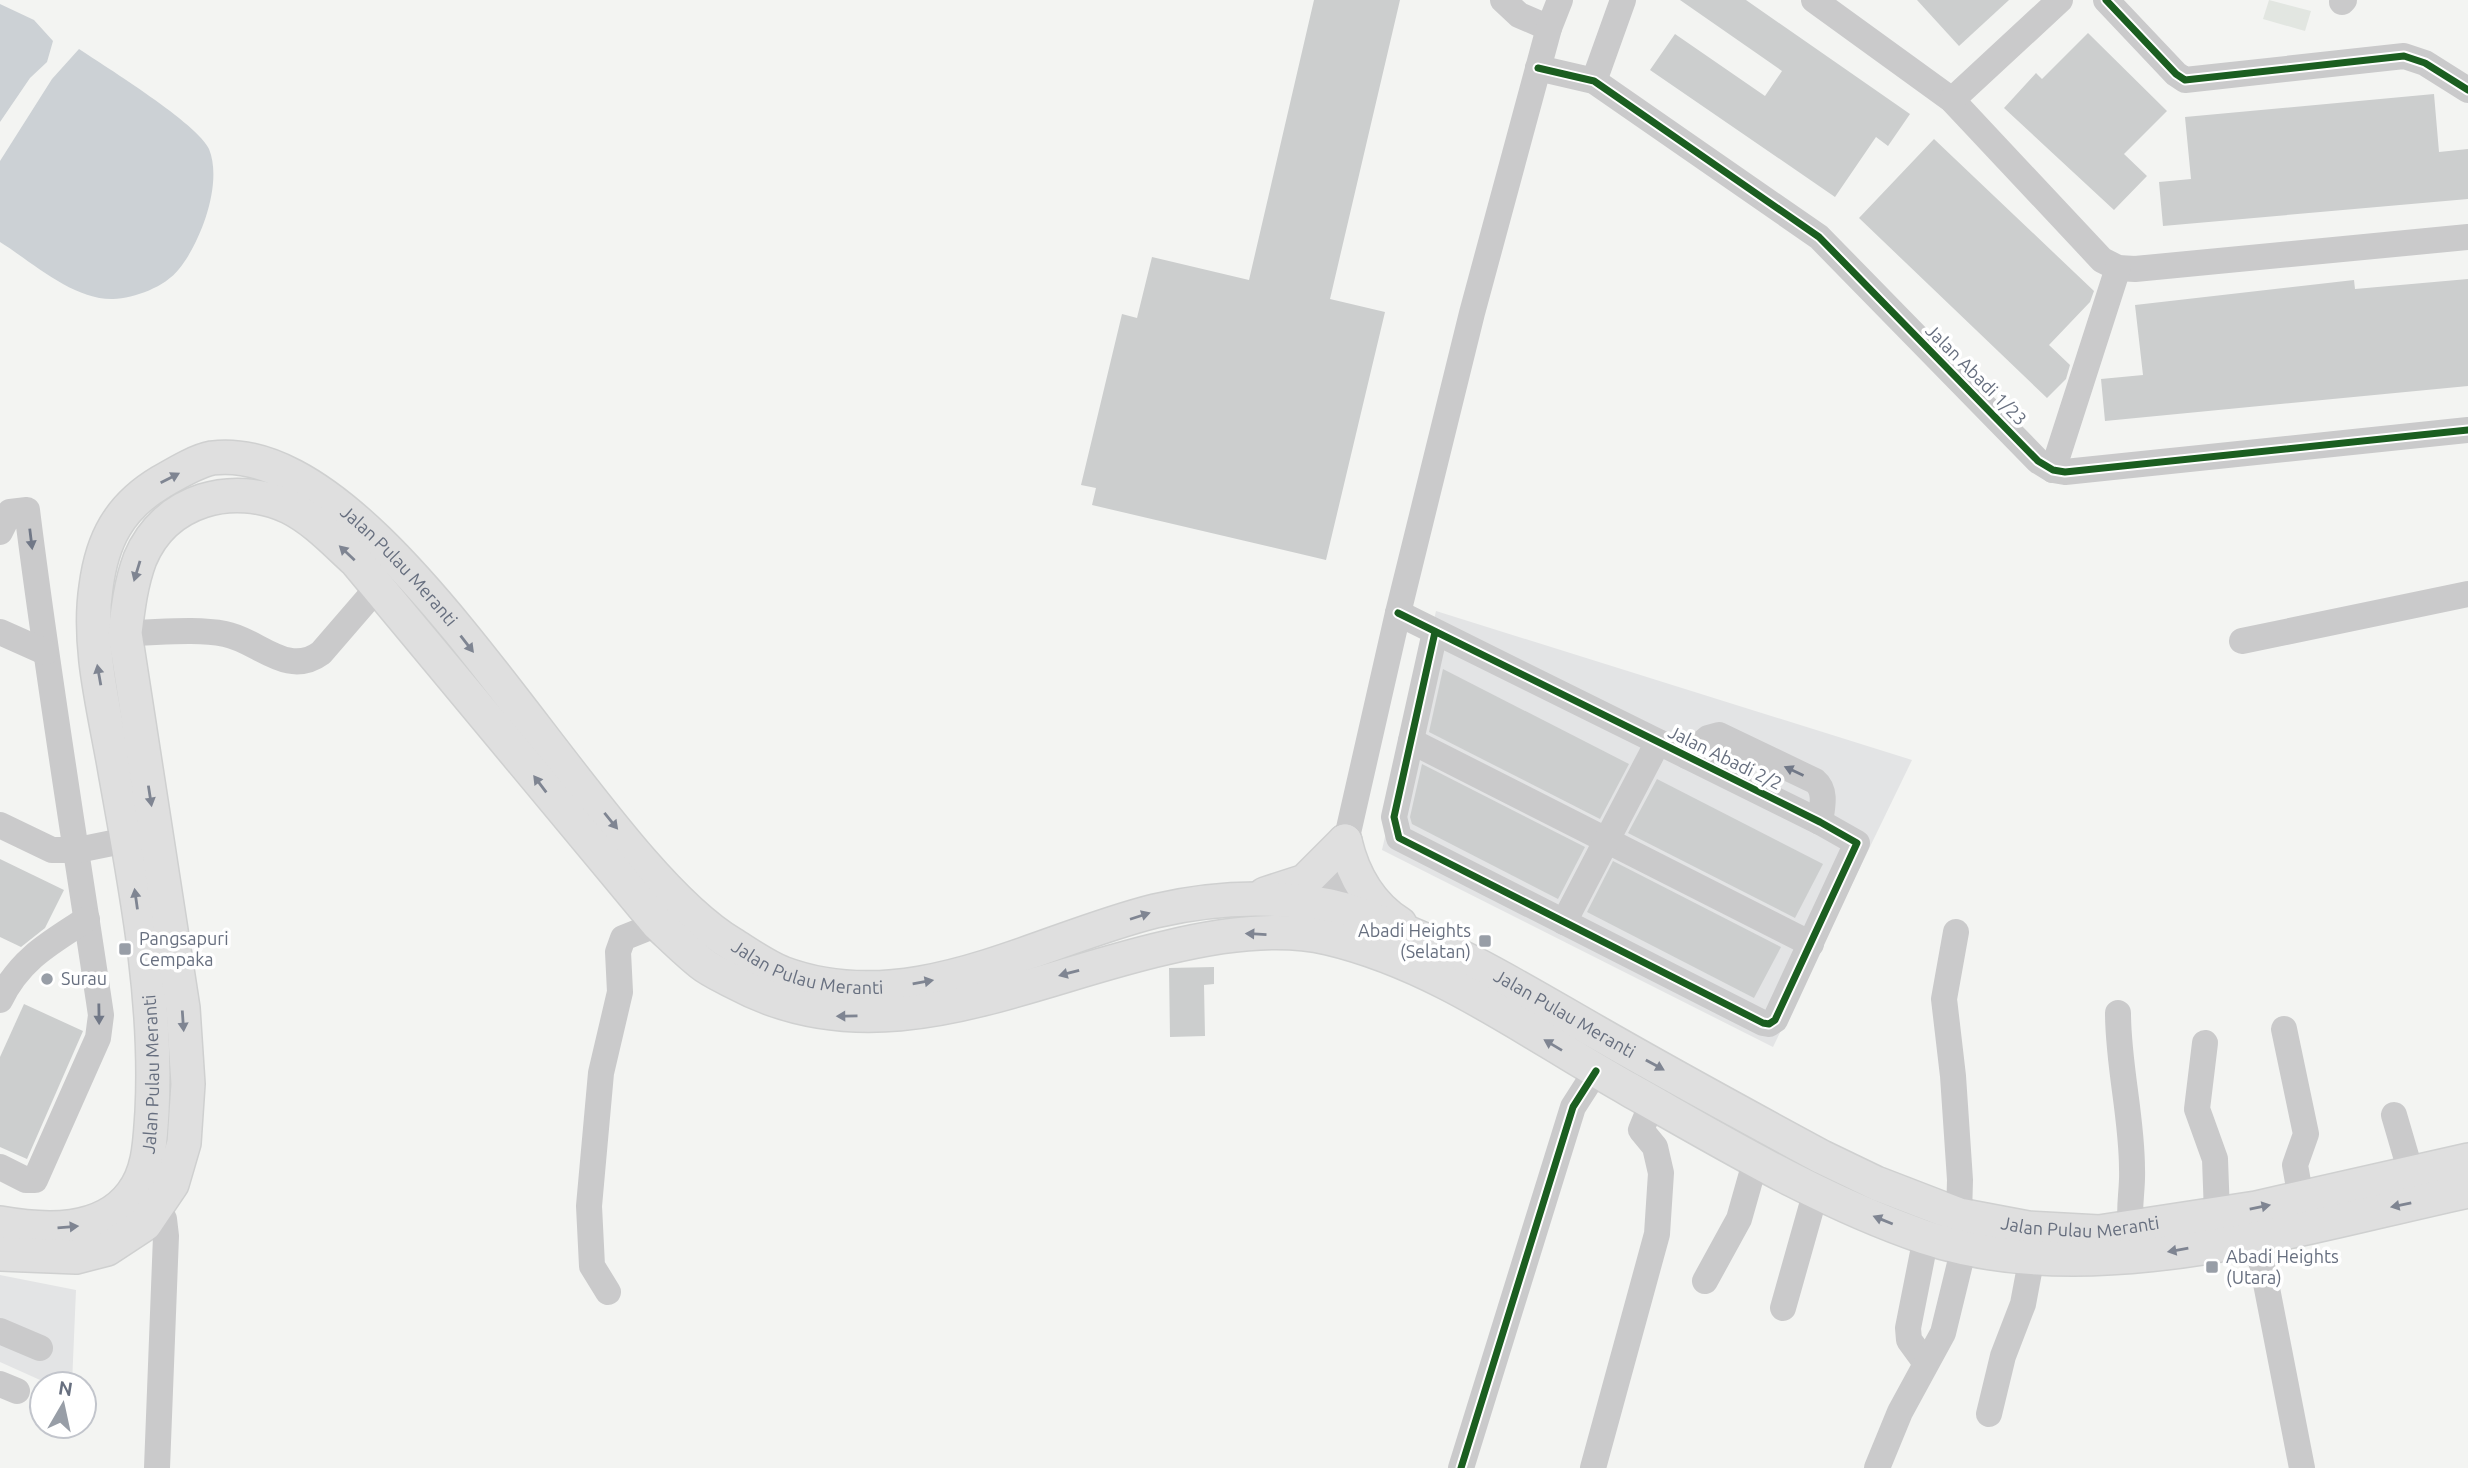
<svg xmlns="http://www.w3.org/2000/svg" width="2468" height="1468" viewBox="0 0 2468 1468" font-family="Ubuntu,sans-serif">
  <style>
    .built { fill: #e3e4e5 }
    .green { fill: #e2e6e1 }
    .water { fill: #ccd1d5 }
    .building { fill: #cccece }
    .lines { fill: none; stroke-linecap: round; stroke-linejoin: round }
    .major-casing { stroke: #cfd0d0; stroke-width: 36 }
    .minor { stroke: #cacacb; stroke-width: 26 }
    .major { stroke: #dfdfdf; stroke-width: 33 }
    .cycleway-casing { stroke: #fff; stroke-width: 11 }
    .cycleway { stroke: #1b5e20; stroke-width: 7 }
    .oneway { fill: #7f8592 }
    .oneway2 { fill: #717887 }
    .poi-dot { fill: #989ea7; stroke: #fff; stroke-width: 2.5 }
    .labels { text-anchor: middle; stroke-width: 7; stroke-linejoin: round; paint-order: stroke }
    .street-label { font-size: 18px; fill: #676f7f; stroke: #fff }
    .poi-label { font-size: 18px; fill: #676f7f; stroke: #fff; text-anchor: start }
  </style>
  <rect width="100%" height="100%" fill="#f3f4f2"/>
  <g class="built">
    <path d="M1436,611L1912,760L1773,1047L1382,850Z"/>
    <path d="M0,1275L76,1290L72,1384H49L0,1362Z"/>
  </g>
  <path class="green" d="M2269,0L2311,11L2305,31L2263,19Z"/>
  <g class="water">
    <path d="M0,4L34,20L53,41L47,62L30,78L0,122Z"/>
    <path d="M79,49C106,67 198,124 209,149C223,183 201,242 179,269C165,287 135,298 113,299C73,300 32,262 0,242V161L52,79Z"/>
  </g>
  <g class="building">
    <path d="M1314,0H1400L1330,299L1385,312L1326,560L1092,505L1096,488L1081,485L1122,314L1137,318L1152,257L1249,280Z"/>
    <path d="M1680,0H1746L1910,114L1888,146L1876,137L1835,197L1650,70L1675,34L1765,96L1782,71Z"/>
    <path d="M1917,0H2009L1959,46Z"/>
    <path d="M2088,33L2167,111L2124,154L2147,176L2114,210L2004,108L2036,73L2042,79Z"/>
    <path d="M2434,94L2439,152L2468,149V199L2163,226L2159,182L2191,179L2185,117Z"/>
    <path d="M1934,139L2094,291L2090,302L2049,345L2070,365L2066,379L2047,398L1859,218Z"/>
    <path d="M2468,279V386L2105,421L2101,379L2143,375L2135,305L2354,280L2355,289Z"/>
    <path d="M1443,669L1629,764L1600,819L1429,732Z"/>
    <path d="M1422,764L1585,847L1558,899L1412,824L1410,817Z"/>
    <path d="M1657,779L1823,864L1795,918L1628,833Z"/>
    <path d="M0,859L64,890L45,928L21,947L0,937Z"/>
    <path d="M1613,861L1781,947L1754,998L1587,912Z"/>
    <path d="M1214,967V984L1204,985L1205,1036L1170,1037L1169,968Z"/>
    <path d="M24,1004L83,1031L27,1159L0,1147V1057Z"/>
  </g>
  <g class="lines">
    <g class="major-casing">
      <g id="major">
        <path d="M1345,841C1353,875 1370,905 1400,924"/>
        <path d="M1265,894L1305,881L1345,841"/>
        <path id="s1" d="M0,1223C45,1231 102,1234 132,1194C150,1171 150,1139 152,1112C158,998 135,883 115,771C105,712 87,647 96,587C102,540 119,507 161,482C175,474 196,461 212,458C387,436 586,857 732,944C748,954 765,966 782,973C910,1021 1034,941 1155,911C1211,898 1268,895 1325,905C1344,908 1362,916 1380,922C1457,949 1526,992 1596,1032C1671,1075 1746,1116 1822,1157L1876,1183L1959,1215L2028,1228L2099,1232L2256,1208L2468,1160"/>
        <path d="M0,1254L76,1257L107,1249L145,1224L172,1184L184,1143L188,1084L183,1008L125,633C128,608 131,583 140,559C165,499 233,481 289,507C315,520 335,542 356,561L658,924C672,937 686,951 701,963C711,971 723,976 734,982C878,1060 1020,981 1165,948C1214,936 1278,926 1328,938C1439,964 1532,1035 1630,1090C1724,1143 1821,1202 1924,1237C2093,1294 2300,1227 2468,1191"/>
      </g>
    </g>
    <g class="minor">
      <path d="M1503,0L1519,15L1549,28"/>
      <path d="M1814,0L1952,100L2102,260L2118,268L2135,269L2468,237"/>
      <path d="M2106,0L2176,74L2185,80L2404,56L2425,63L2468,90"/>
      <path d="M2342,2L2344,0"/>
      <path d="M1538,68L1594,81L1819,237L2038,461L2053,470L2065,472L2468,430"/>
      <path d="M1594,81L1623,0"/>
      <path d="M1952,100L2060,0"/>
      <path d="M2053,470L2118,268"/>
      <path d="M0,532L10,512L27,510C48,679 76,847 101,1015L98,1038L35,1180H26L0,1167"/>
      <path d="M1398,613L1820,822L1857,843L1775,1020L1769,1024L1763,1023L1399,838L1394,817L1435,632"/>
      <path d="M0,632L45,652"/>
      <path d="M125,633C157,633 194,628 225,634C258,640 287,678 321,653L378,587"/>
      <path d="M2242,641L2468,594"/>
      <path d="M1411,741L1811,944"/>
      <path d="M1687,756L1708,738L1719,735L1815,781C1827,791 1822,808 1820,822"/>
      <path d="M0,825L52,850H78L127,840"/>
      <path d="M1564,922L1658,742"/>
      <path d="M1327,925L1398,613L1472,313L1549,28L1560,0"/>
      <path d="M1956,932L1944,999L1953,1076L1960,1180L1959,1215"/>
      <path d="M0,1000C20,959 50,943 87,919"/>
      <path d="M2118,1013C2118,1065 2132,1117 2132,1169C2133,1189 2128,1207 2131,1228"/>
      <path d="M2284,1029L2306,1134L2295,1165L2301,1199"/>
      <path d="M2205,1043L2197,1109L2215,1159L2217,1214"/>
      <path d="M2394,1115L2411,1173"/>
      <path d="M157,1207L164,1219L166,1236L157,1468"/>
      <path d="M2253,1237L2263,1268L2302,1468"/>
      <path d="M1705,1281L1739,1219L1756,1159"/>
      <path d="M608,1292L592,1266L589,1206L601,1073L620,992L618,952L623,938L658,924"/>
      <path d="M1783,1308L1816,1191"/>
      <path d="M0,1331L40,1348"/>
      <path d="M1925,1362L1909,1340L1908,1328L1926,1237"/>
      <path d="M0,1384L17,1391"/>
      <path d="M1989,1414L2003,1356L2023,1304L2032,1256"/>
      <path d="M1461,1468L1573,1107L1596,1071"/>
      <path d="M1593,1468L1657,1234L1661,1173L1655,1147L1641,1130L1652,1103"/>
      <path d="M1877,1468L1900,1412L1943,1333L1964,1247"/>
    </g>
    <use href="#major" class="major"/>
    <g class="cycleway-casing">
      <g id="cycleway">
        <path d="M2106,0L2176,74L2185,80L2404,56L2425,63L2468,90"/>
        <path d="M1538,68L1594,81L1819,237L2038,461L2053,470L2065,472L2468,430"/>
        <path d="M1398,613L1820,822L1857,843L1775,1020L1769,1024L1763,1023L1399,838L1394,817L1435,632"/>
        <path d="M1461,1468L1573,1107L1596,1071"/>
      </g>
    </g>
    <use href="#cycleway" class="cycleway"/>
  </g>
  <defs><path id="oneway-solid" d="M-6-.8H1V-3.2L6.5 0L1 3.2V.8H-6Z" transform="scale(1.75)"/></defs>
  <g class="oneway">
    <use href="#oneway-solid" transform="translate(170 478) rotate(-27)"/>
    <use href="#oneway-solid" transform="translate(347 553) rotate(-137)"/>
    <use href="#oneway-solid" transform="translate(137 571) rotate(107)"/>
    <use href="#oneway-solid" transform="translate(467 644) rotate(52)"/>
    <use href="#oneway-solid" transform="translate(99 675) rotate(-100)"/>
    <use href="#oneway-solid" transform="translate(540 784) rotate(-127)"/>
    <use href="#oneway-solid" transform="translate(150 796) rotate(81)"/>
    <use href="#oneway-solid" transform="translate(611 821) rotate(51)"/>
    <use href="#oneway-solid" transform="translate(136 899) rotate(-98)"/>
    <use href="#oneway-solid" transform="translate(1140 916) rotate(-18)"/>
    <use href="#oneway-solid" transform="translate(1256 934) rotate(-177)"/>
    <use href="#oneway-solid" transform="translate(1069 973) rotate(165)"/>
    <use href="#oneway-solid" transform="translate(923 982) rotate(-10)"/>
    <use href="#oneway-solid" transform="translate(847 1016) rotate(179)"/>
    <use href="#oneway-solid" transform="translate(183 1021) rotate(86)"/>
    <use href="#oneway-solid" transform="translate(1553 1045) rotate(-149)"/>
    <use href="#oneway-solid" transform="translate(1655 1065) rotate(29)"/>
    <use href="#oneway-solid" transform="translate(2401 1205) rotate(168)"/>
    <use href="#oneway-solid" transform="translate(2260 1207) rotate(-11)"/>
    <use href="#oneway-solid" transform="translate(1883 1220) rotate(-158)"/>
    <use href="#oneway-solid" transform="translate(68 1227) rotate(-5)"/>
    <use href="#oneway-solid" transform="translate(2178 1250) rotate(170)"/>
  </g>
  <g class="oneway2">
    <use href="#oneway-solid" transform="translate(31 539) rotate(83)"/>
    <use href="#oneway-solid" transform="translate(1794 771) rotate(-155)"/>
    <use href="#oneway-solid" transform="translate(99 1014) rotate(89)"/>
  </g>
  <g class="poi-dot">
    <rect x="1478" y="934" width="14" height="14" rx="3.5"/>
    <rect x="118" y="942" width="14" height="14" rx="3.5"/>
    <circle cx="47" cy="979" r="7"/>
    <rect x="2205" y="1260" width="14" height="14" rx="3.5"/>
  </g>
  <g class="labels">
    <g class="street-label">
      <text transform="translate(1976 375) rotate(45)" y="6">Jalan Abadi 1/23</text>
      <text dy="6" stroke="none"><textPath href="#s1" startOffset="1167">Jalan Pulau Meranti</textPath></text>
      <text transform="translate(1725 758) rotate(26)" y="6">Jalan Abadi 2/2</text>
      <text dy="6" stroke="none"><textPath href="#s1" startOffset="1754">Jalan Pulau Meranti</textPath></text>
      <text dy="6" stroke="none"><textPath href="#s1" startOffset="2552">Jalan Pulau Meranti</textPath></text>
      <text dy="6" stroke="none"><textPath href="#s1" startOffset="266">Jalan Pulau Meranti</textPath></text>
      <text dy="6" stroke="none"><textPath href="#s1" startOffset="3118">Jalan Pulau Meranti</textPath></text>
    </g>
    <g class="poi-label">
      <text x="1471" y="937" text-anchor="end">Abadi Heights<tspan x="1471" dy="21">(Selatan)</tspan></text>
      <text x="139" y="945">Pangsapuri<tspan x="139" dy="21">Cempaka</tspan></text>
      <text x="61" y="985">Surau</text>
      <text x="2226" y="1263">Abadi Heights<tspan x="2226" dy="21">(Utara)</tspan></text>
    </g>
  </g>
  <g transform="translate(63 1405) rotate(9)"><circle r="33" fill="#ffffff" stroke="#c2c5cc" stroke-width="2"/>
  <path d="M0-5L12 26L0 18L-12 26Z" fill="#989ea7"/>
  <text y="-10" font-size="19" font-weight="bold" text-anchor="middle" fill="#676f7f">N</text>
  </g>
</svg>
